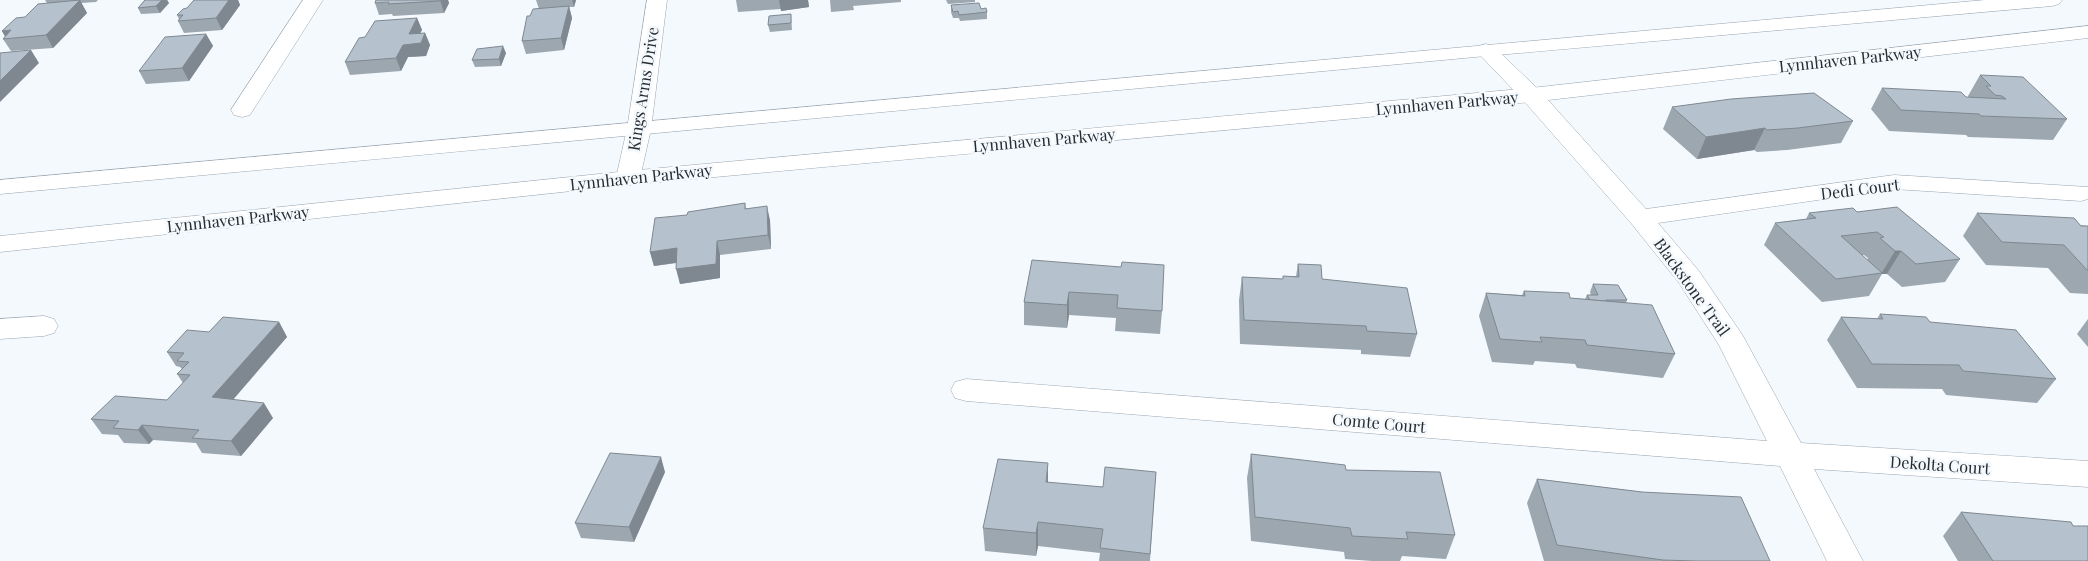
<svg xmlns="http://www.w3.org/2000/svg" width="2088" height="561" viewBox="0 0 2088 561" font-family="'Playfair Display',serif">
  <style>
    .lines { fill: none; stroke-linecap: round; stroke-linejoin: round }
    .minor-casing { stroke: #98a4af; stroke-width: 1 }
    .major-casing { stroke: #98a4af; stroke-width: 1 }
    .minor { fill: #fff; fill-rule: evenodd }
    .major { fill: #fff; fill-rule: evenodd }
    .wall { fill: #9ca7b0; fill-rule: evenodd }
    .shaded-wall { fill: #7f8890 }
    .building { fill: #b5c2cd; stroke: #7f8890 }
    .labels { text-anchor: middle; stroke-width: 5; stroke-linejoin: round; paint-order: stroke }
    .street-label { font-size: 16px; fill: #272c30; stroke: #f4f9fe }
  </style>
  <rect width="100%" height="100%" fill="#f4f9fe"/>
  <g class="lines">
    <g class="minor-casing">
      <g id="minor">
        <path d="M303,0H323L250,115L242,117L234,115L231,110Z"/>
        <path d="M647,0H667L651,129L640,178L637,183L628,185L619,183L616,178L627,129Z"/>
        <path d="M1486,44L1493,46L1539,90L1646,209L1894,175L2088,187V199L2081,201L1894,189L1658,223L1699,271L1743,336L1801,443L2088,461V487L1814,469L1863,561H1827L1780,466L966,401L955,398L951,390L955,382L966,379L1767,441L1719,345L1679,283L1631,223L1523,100L1479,54L1475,50L1479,46Z"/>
        <path d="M44,316L54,319L58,326L54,333L44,336L0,339V319Z"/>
      </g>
    </g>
    <g class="major-casing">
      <g id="major">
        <path d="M1985,0H2062L2059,4L2052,6L1486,56L0,194V180Z"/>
        <path d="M2088,26V38L1531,102L628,185L0,252V236L628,171L1531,88Z"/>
      </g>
    </g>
    <use href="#minor" class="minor"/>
    <use href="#major" class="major"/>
  </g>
  <g class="wall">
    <path d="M45,0H98L96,2L81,3L87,13L53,48L11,51L3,39L5,36L2,31L47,3Z"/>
    <path d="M145,0H167L169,3L160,13L141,14L138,8Z"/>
    <path d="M194,0H238L240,5L222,30L184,33L178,21L179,19L177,15L187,8Z"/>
    <path d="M448,0L449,3L444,13L393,16L392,14L379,15L375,3Z"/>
    <path d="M536,0H576L574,7H569L572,18L564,50L526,54L522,41L530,16L539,9Z"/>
    <path d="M736,0H808L809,7L781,11V9L738,12Z"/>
    <path d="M830,0H901V2L853,6L854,10L831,12Z"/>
    <path d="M946,0H975V2L948,4Z"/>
    <path d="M951,5L981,9L987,12V19L960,21L959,18H953L951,12Z"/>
    <path d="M791,14L792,30L770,32L768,25Z"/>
    <path d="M417,18L422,30L420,33H425L430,45L426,56L408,57L401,71L350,75L345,62L365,37Z"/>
    <path d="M206,34L213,46L189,81L146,84L139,71Z"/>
    <path d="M506,53L501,66L475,67L472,60Z"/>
    <path d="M1980,75L2067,119L2053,140L1968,137L1966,135L1889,131L1871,109L1882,88L1969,98L1968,96Z"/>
    <path d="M1672,107L1853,121L1841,143L1787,150L1757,152L1754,150L1697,159L1663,129Z"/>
    <path d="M745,203L746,209L770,220L771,249L720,255V278L680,284L677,263L654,266L650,252L687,215Z"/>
    <path d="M1857,212L1960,259L1945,282L1902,287L1887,274H1882L1869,296L1822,302L1764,245L1775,223L1806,219L1809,213ZM1862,255H1864L1868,258L1867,260Z"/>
    <path d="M1977,213L2088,226V294L2070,293L2048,268L1986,265L1963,236Z"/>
    <path d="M1032,260L1162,311L1160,334L1115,331L1116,318L1069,315L1067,328L1024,325V302Z"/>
    <path d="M1298,264L1322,279L1417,334L1410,357L1361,354V350L1240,344L1239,300L1242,277L1283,279V276H1296Z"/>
    <path d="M1593,284L1627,300L1626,303L1675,354L1663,378L1577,368L1575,364L1535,361L1533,365L1492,362L1479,316L1486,293L1522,295L1524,291L1570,298L1585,299L1587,295H1591L1590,292Z"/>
    <path d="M1880,314L1930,322L2056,379L2037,403L1946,395L1942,389L1857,388L1827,340L1841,317L1877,319Z"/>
    <path d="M2088,319V347L2077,334Z"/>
    <path d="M279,322L287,337L233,400L273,418L241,456L202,453L196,443L153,440L149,444L124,443L118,435L102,434L91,419L167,400L183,383L177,374L182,369L180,367L176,366L167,352L209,332Z"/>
    <path d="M1251,454L1346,470L1455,535L1446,559L1402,556L1400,561H1372L1345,559L1344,552L1251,541L1247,478Z"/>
    <path d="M665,472L634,542L581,538L575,523Z"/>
    <path d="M1156,472L1150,561H1099L1100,553L1038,546L1036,556L985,551L983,528L1103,487Z"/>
    <path d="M1537,479L1642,492L1770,561H1544L1527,503Z"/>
    <path d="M1961,512L2073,526L2088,561H1958L1943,536Z"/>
  </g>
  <g class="shaded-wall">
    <path d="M80,0L87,13L53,48L46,35Z"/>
    <path d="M162,0H167L169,3L160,13L156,6Z"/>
    <path d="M229,0H238L240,5L222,30L216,18Z"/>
    <path d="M440,0H448L449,3L444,13Z"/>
    <path d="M572,0H576L574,7Z"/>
    <path d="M779,0H808L809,7L781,11Z"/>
    <path d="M569,6L572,18L564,50L561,38Z"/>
    <path d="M417,18L422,30L415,43L425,33L430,45L426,56L408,57L401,71L396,58Z"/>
    <path d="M11,30L6,38L2,31Z"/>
    <path d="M206,34L213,46L189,81L182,68Z"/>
    <path d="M503,46L506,53L501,66L499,59Z"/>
    <path d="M31,50L39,63L0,102V81Z"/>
    <path d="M1765,128L1754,150L1697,159L1706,137Z"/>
    <path d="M767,206L770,220L771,249L768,235Z"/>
    <path d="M717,241L720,255V278L680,284L676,269Z"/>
    <path d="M677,248L681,262L654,266L650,252Z"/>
    <path d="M1895,251H1901L1887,274H1881Z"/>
    <path d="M1069,292V315L1067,328V305Z"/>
    <path d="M279,322L287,337L222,412L212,397Z"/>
    <path d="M264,403L273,418L241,456L231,441Z"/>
    <path d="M142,425L153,440L149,444L138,430Z"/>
    <path d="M661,457L665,472L634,542L629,527Z"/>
    <path d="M1048,463V487L1046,482Z"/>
    <path d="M1038,522V546L1036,556V533Z"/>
  </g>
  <g class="building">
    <path d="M80,0L46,35L3,39L11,30L2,31L16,18L25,17L38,4Z"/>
    <path d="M145,0H162L156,6L138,8Z"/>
    <path d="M194,0H229L216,18L178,21L183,15H177L183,9L187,8Z"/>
    <path d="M376,0H440L439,1L388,4L389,2L375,3Z"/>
    <path d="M979,3L981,9L986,8L987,12L959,15L958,11L953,12L951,5Z"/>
    <path d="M569,6L561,38L522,41L527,16H530L533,9Z"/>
    <path d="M791,14V23L768,25L769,16Z"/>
    <path d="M417,18L409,34L425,33L421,43L403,45L396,58L345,62L359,38L365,37L375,21Z"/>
    <path d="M206,34L182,68L139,71L165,37Z"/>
    <path d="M503,46L499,59L472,60L477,49Z"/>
    <path d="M31,50L0,81V53Z"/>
    <path d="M1980,75L2023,77L2067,119L1981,116L1979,114L1901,110L1882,88L1961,92L1966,97L2006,99L2002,96L1995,95L1986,86H1991Z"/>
    <path d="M1814,93L1853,121L1798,128L1767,130L1765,128L1706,137L1672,107L1731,99Z"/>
    <path d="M745,203V209L767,206L768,235L717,241L716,264L676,269L677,248L650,252L655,218L687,215L688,212Z"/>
    <path d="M1897,207L1960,259L1916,264L1901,251H1895L1880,238L1884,237L1877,232L1841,236L1882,273L1836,279L1775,223L1816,218L1809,213L1853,208L1857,212Z"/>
    <path d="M1977,213L2074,218L2081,226H2088V270H2087L2064,245L2002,242Z"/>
    <path d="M1032,260L1121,267L1122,262L1164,265L1162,311L1117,308L1118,295L1069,292L1067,305L1024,302Z"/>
    <path d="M1298,264L1321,265L1322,279L1407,288L1417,334L1367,331L1366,326L1244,320L1242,277L1283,279V276L1299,277Z"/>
    <path d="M1593,284L1618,285L1627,300H1606L1607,301L1590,300L1587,295H1598Z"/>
    <path d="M1524,291L1569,293L1570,298L1652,305L1675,354L1587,345L1585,340L1540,337L1542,342L1500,339L1486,293L1525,296Z"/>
    <path d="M1880,314L1926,317L1930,322L2016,330L2056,379L1963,371L1959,365L1872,364L1841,317L1883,319Z"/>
    <path d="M223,317L279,322L212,397L264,403L231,441L192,438L199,430L142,425L138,430L113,428L119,421L91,419L115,396L167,400L190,375L177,374L189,362L177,361L184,353L167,352L187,330L209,332Z"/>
    <path d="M610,453L661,457L629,527L575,523Z"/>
    <path d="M1251,454L1345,465L1346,470L1440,472L1455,535L1406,532L1408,539L1352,536L1350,528L1255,517Z"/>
    <path d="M998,459L1048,463L1046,482L1103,487L1105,467L1156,472L1150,554L1100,548L1103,529L1038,522L1036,533L983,528Z"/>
    <path d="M1537,479L1642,492L1741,497L1770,561H1696L1663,560L1557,545Z"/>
    <path d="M1961,512L2071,522L2073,526H2088V561H1993Z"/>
  </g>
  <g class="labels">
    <g class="street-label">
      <text transform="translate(1850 59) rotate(-6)" y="6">Lynnhaven Parkway</text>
      <text transform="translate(643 89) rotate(-81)" y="6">Kings Arms Drive</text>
      <text transform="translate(1447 103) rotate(-5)" y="6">Lynnhaven Parkway</text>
      <text transform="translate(1044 140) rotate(-5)" y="6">Lynnhaven Parkway</text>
      <text transform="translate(641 177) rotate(-6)" y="6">Lynnhaven Parkway</text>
      <text transform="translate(1860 189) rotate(-7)" y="6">Dedi Court</text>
      <text transform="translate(238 219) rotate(-6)" y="6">Lynnhaven Parkway</text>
      <text transform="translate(1692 287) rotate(54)" y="6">Blackstone Trail</text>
      <text transform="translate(1379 423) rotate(5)" y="6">Comte Court</text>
      <text transform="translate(1940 465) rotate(4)" y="6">Dekolta Court</text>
    </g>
  </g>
</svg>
